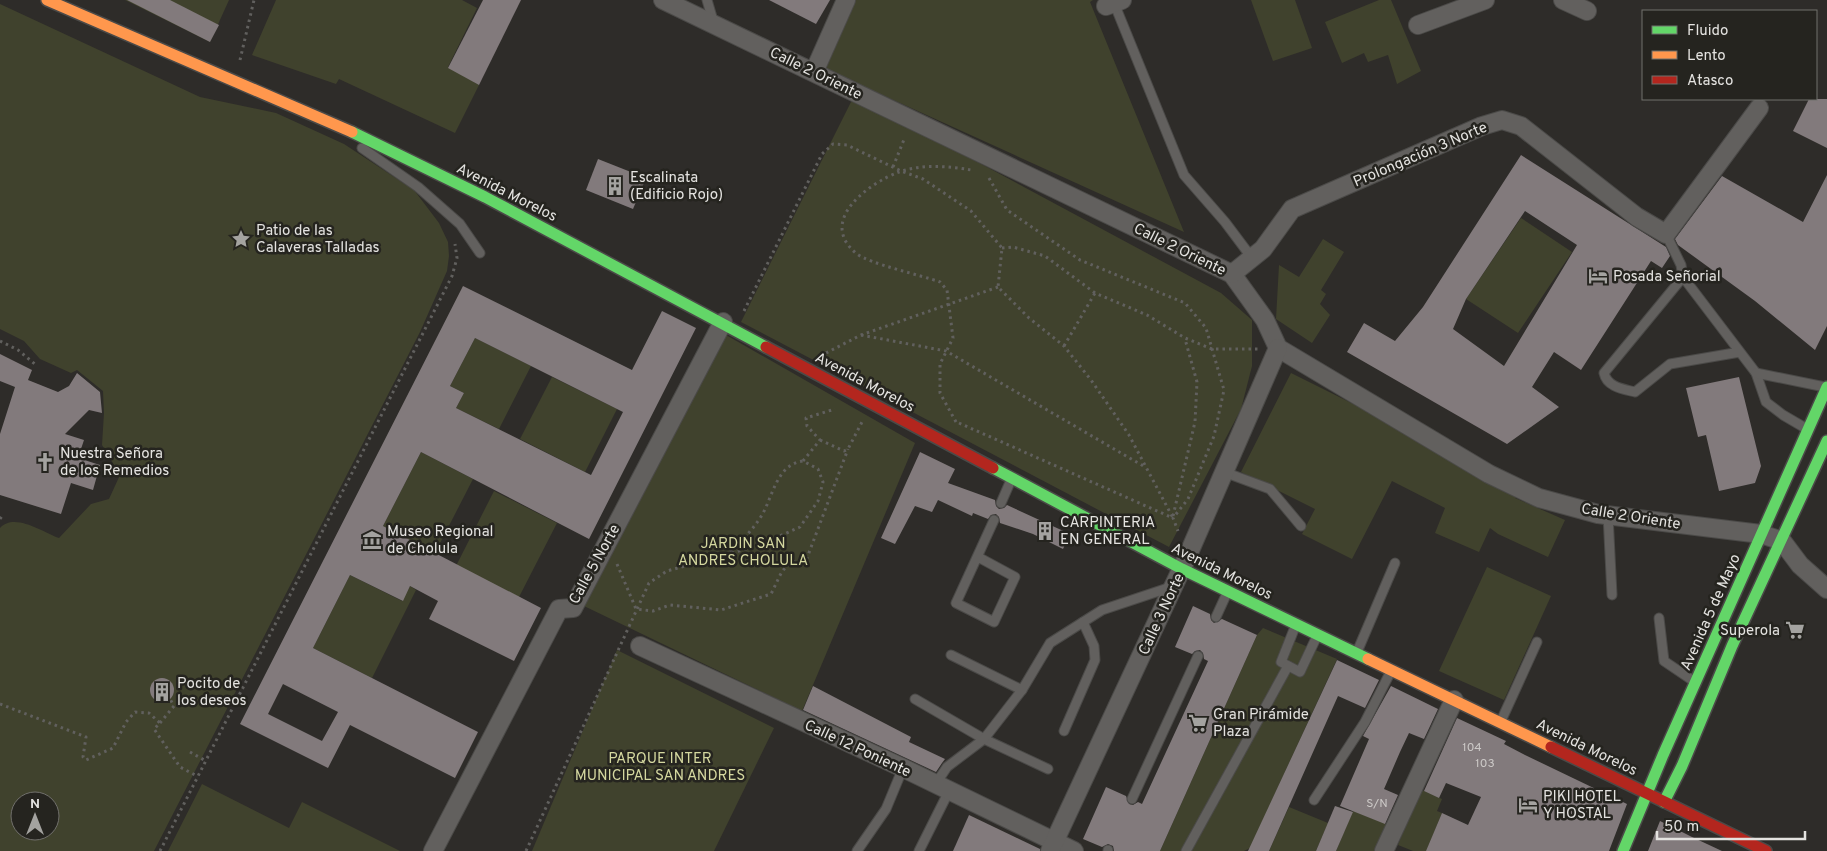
<svg xmlns="http://www.w3.org/2000/svg" width="1827" height="851" viewBox="0 0 1827 851" font-family="Overpass,sans-serif">
  <style>
    .green { fill: #40422d; fill-rule: evenodd }
    .building { fill: #827a7c; fill-rule: evenodd }
    .lines { fill: none; stroke-linecap: round; stroke-linejoin: round }
    .lane-casing { stroke: #4b4a48; stroke-width: 11 }
    .street-casing { stroke: #4b4a48; stroke-width: 20 }
    .fast-casing { stroke: #4b4a48; stroke-width: 14 }
    .slow-casing { stroke: #4b4a48; stroke-width: 14 }
    .jam-casing { stroke: #4b4a48; stroke-width: 14 }
    .path { stroke: #61605e; stroke-width: 3; stroke-dasharray: 2.5 4; stroke-linecap: butt }
    .lane { stroke: #62605e; stroke-width: 9 }
    .street { stroke: #62605e; stroke-width: 18 }
    .fast { stroke: #63d668; stroke-width: 11 }
    .slow { stroke: #ff974d; stroke-width: 11 }
    .jam { stroke: #b3261e; stroke-width: 11 }
    .labels { text-anchor: middle; stroke-width: 5; stroke-linejoin: round; paint-order: stroke }
    .number-label { font-size: 12px; fill: #ccc9c7 }
    .street-label { font-size: 15px; fill: #e4e3e0; stroke: #25241f }
    .poi-label { font-size: 15px; fill: #e4e3e0; stroke: #25241f; text-anchor: start }
    .park-label { font-size: 15px; fill: #d4d79f; stroke: #25241f }
  </style>
  <rect width="100%" height="100%" fill="#2e2c29"/>
  <g class="green">
    <path d="M125,0H229L210,42Z"/>
    <path d="M276,0H462L477,8L448,67L479,85L455,133L339,79L336,84L252,55Z"/>
    <path d="M854,0H1093L1090,2L1184,232L823,68Z"/>
    <path d="M1251,0H1295L1312,48L1273,61Z"/>
    <path d="M1379,0H1391L1421,71L1397,84L1388,55L1368,62L1364,53L1342,63L1325,22Z"/>
    <path d="M0,4L200,97L276,113L344,144L414,190L439,223L448,242L449,256L447,271L420,332L154,851H0V528C14,512 43,532 59,538L91,504L109,499L120,475L102,445L104,413L103,391L77,370L71,373L40,359L24,341L0,329ZM20,801H50V831H20Z"/>
    <path d="M853,98L916,129L1221,293L1252,320V366L1241,409L1169,547L741,322Z"/>
    <path d="M1521,218L1572,252L1518,333L1466,299Z"/>
    <path d="M1323,239L1344,252L1321,290L1326,294L1320,304L1330,315L1312,343L1276,319L1279,265L1299,277Z"/>
    <path d="M726,335L915,443L802,711L584,606Z"/>
    <path d="M475,338L531,366L499,429L456,408L464,393L450,386Z"/>
    <path d="M1291,373L1522,488L1515,498L1565,520L1548,557L1498,534L1490,528L1479,552L1435,533L1445,508L1392,481L1352,559L1302,534L1315,509L1241,472Z"/>
    <path d="M552,377L617,409L585,472L520,439Z"/>
    <path d="M421,452L473,479L435,553L383,526Z"/>
    <path d="M494,491L557,523L519,597L456,566Z"/>
    <path d="M1487,567L1551,596L1504,700L1439,671Z"/>
    <path d="M350,575L402,601L410,586L416,590L372,678L313,648Z"/>
    <path d="M1263,628L1337,659L1250,848L1244,851H1160L1257,635Z"/>
    <path d="M617,650L774,728L714,851H532Z"/>
    <path d="M202,784L289,828L302,802L400,851H168Z"/>
    <path d="M1420,789L1442,799L1437,811L1442,813L1428,847L1435,851H1413L1398,845Z"/>
    <path d="M1289,807L1328,823L1316,851H1269Z"/>
    <path d="M1353,811L1389,825L1378,851H1336Z"/>
  </g>
  <g class="building">
    <path d="M127,0H170L219,25L210,42Z"/>
    <path d="M483,0H521L479,85L448,68Z"/>
    <path d="M769,0H830L816,24Z"/>
    <path d="M1809,99H1827V148L1793,131Z"/>
    <path d="M1521,155L1666,247L1670,256L1662,268L1651,261L1581,370L1554,352L1532,387L1559,407L1507,444L1347,352L1364,323L1395,341L1423,307ZM1525,211L1577,245L1504,366L1453,329L1466,299Z"/>
    <path d="M598,159L646,178L633,209L586,190Z"/>
    <path d="M1827,175V326L1815,350L1755,301L1678,245L1675,239L1722,176L1803,222Z"/>
    <path d="M463,286L632,370L662,311L696,328L589,539L421,452L383,526L541,608L514,661L429,619L438,601L410,586L403,601L350,575L313,648L478,732L455,778L350,725L328,768L240,724ZM475,338L623,412L591,475L456,408L464,393L450,386ZM283,684L338,712L322,741L268,714Z"/>
    <path d="M0,354L32,370L28,380L58,392L69,386L77,373L100,392L102,413L89,410L65,434L84,440L78,458L100,465L93,490L71,483L61,514L0,495V434L15,387L0,381Z"/>
    <path d="M1739,377L1761,466L1755,483L1719,491L1706,435L1698,437L1686,388Z"/>
    <path d="M920,452L955,469L948,483L995,500L996,506L999,509L1004,508L1007,505L1070,534L1063,549L1033,534L1000,523L999,517L996,514L991,515L988,519L973,513L972,516L938,500L932,512L915,506L895,544L881,538Z"/>
    <path d="M1193,606L1210,614L1211,620L1214,623L1222,619L1257,635L1160,851H1114L1113,846L1108,844L1102,847L1083,839L1106,787L1126,796L1129,804L1133,805L1138,802L1142,804L1208,661L1204,659L1203,653L1200,650L1195,651L1192,654L1175,647Z"/>
    <path d="M1337,660L1379,680L1365,708L1338,696L1269,851H1248Z"/>
    <circle cx="162" cy="690" r="12"/>
    <path d="M813,686L911,737L909,742L945,759L942,763L936,772L803,710Z"/>
    <path d="M1391,686L1438,709L1424,739L1409,733L1400,752L1384,789L1398,795L1385,824L1340,806L1369,739L1363,736Z"/>
    <path d="M1457,718L1506,741L1504,744L1525,755L1627,804L1609,851H1426L1442,813L1468,825L1481,797L1446,783L1439,798L1424,791Z"/>
    <path d="M1335,806L1353,812L1336,851H1316Z"/>
    <path d="M969,815L1040,849V851H953Z"/>
    <path d="M1660,821L1692,837L1722,851H1648Z"/>
  </g>
  <g class="lines">
    <g class="lane-casing">
      <g id="lane">
        <path d="M707,0L714,24"/>
        <path d="M1114,3L1184,175L1225,222L1252,258"/>
        <path d="M362,148L418,187L460,224L480,253"/>
        <path d="M1666,234L1681,265L1683,277"/>
        <path d="M1740,352L1670,364L1635,392C1623,389 1607,387 1604,373L1683,277L1756,373L1766,402L1783,415L1807,429"/>
        <path d="M1756,373L1825,387"/>
        <path d="M1224,472L1270,489L1301,526"/>
        <path d="M1001,503L1011,480"/>
        <path d="M1608,515L1612,595"/>
        <path d="M978,557L1015,577L994,622L956,603L994,520"/>
        <path d="M1216,617L1227,593"/>
        <path d="M1659,618L1664,661L1695,682"/>
        <path d="M1295,627L1281,662L1300,672L1317,636"/>
        <path d="M1357,652L1395,563"/>
        <path d="M951,655L1022,690"/>
        <path d="M915,699L984,739L1048,769"/>
        <path d="M1501,721L1537,642"/>
        <path d="M1064,731L1095,660L1094,646L1083,622"/>
        <path d="M935,785L947,767L984,739L1022,690L1050,643L1102,610L1174,586"/>
        <path d="M1132,799L1198,656"/>
        <path d="M1314,800L1365,722L1390,673"/>
        <path d="M857,851L886,809L903,768"/>
        <path d="M919,851L949,791"/>
        <path d="M1108,851V850"/>
        <path d="M1186,851L1288,666"/>
      </g>
    </g>
    <g class="street-casing">
      <g id="street">
        <path d="M663,0L1232,274L1265,320L1278,348L1489,474L1539,498L1598,514L1761,534L1782,541L1800,565L1827,589"/>
        <path d="M1563,0L1587,11"/>
        <path d="M1106,6L1122,0"/>
        <path d="M1418,25L1485,0"/>
        <path d="M814,72L846,0"/>
        <path d="M1232,274L1263,249L1292,209L1482,126L1502,120L1521,126L1637,217L1666,234L1759,108"/>
        <path d="M640,646L903,768L1074,851"/>
        <path d="M433,851L559,609L573,608L723,322"/>
        <path d="M1050,851L1188,555L1278,348"/>
        <path d="M1384,851L1454,700"/>
      </g>
    </g>
    <g class="fast-casing">
      <g id="fast">
        <path d="M352,132L485,197L766,347"/>
        <path d="M993,468L1182,569L1368,659"/>
        <path d="M1664,802L1682,766L1732,646L1827,441"/>
        <path d="M1623,851L1663,755L1827,387"/>
      </g>
    </g>
    <g class="slow-casing">
      <g id="slow">
        <path d="M47,0L352,132"/>
        <path d="M1368,659L1551,747"/>
      </g>
    </g>
    <g class="jam-casing">
      <g id="jam">
        <path d="M766,347L993,468"/>
        <path d="M1551,747L1766,851"/>
      </g>
    </g>
    <g class="path">
      <path d="M240,60L254,0"/>
      <path d="M893,167L905,137"/>
      <path d="M989,178L1007,210L1080,260L1185,303L1206,328L1224,390L1214,436L1188,499L1173,518L1178,531"/>
      <path d="M1002,248L1013,247L1045,256L1095,293L1147,315L1185,338L1212,349H1259"/>
      <path d="M744,311L822,154L833,144L847,145L901,171L923,179L971,211L1002,248L998,287L1029,318L1064,346L1091,380L1129,435L1173,518"/>
      <path d="M861,335L946,351L1145,467"/>
      <path d="M0,341L18,350L36,365"/>
      <path d="M1064,346L1095,293"/>
      <path d="M826,353L861,335L998,287"/>
      <path d="M956,422L940,393V364L953,338L947,290L940,282C921,275 870,264 857,254C816,221 869,183 899,172C921,164 949,166 971,170"/>
      <path d="M959,423L1173,518"/>
      <path d="M820,440L844,451L848,449L862,422"/>
      <path d="M803,461L820,440L807,426L806,418L835,409"/>
      <path d="M1173,516L1195,422L1197,382L1185,339"/>
      <path d="M0,519L2,516"/>
      <path d="M617,564L636,609L653,611L670,605L721,610L771,594C782,573 781,563 807,558L848,449"/>
      <path d="M0,704L86,737L83,757L86,760L113,748L126,722L135,712L149,713L160,723L154,729L180,767L197,776"/>
      <path d="M160,723L174,706L170,699"/>
      <path d="M190,752L206,761"/>
      <path d="M160,851L452,276L457,258L455,244"/>
      <path d="M526,851L649,583L667,571L757,546L800,527L818,501L823,482L818,469L803,461C777,464 773,496 762,515C752,531 739,544 725,556"/>
    </g>
    <use href="#lane" class="lane"/>
    <use href="#street" class="street"/>
    <use href="#fast" class="fast"/>
    <use href="#slow" class="slow"/>
    <use href="#jam" class="jam"/>
  </g>
  <defs>
    <g id="building-bare" transform="scale(1.5)"><path d="M-4-6H4V6H1V3H-1V6H-4ZM-2.5-4.3h1.7v1.8h-1.7ZM.8-4.3h1.7v1.8H.8ZM-2.5-1h1.7V.8h-1.7ZM.8-1h1.7V.8H.8Z" fill="#a4a3a0" stroke="#25241f" stroke-width="2.5" paint-order="stroke"/></g>
    <g id="sight-bare" transform="scale(1.5)"><path d="M0-6L1.8-2.2L6-1.7L2.9 1.2L3.7 5.4L0 3.3L-3.7 5.4L-2.9 1.2L-6-1.7L-1.8-2.2Z" fill="#a4a3a0" stroke="#25241f" stroke-width="2.5" paint-order="stroke"/></g>
    <g id="hotel-bare" transform="scale(1.5)"><path d="M-6-4.5h1.5V1H6V5H4.5V3h-9V5H-6ZM-4 0a1.8 1.8 0 1 1 3.6 0ZM.5 0V-2.5h3Q6-2.5 6 0Z" fill="#a4a3a0" stroke="#25241f" stroke-width="2.5" paint-order="stroke"/></g>
    <g id="church-bare" transform="scale(1.5)"><path d="M-1.2-6h2.4v3.5h3.3v2.4h-3.3V6h-2.4V-.1h-3.3v-2.4h3.3Z" fill="#a4a3a0" stroke="#25241f" stroke-width="2.5" paint-order="stroke"/></g>
    <g id="museum-bare" transform="scale(1.5)"><path d="M0-6L6-3V-2H-6V-3ZM-5-1h2V3h-2ZM-1-1h2V3h-2ZM3-1h2V3H3ZM-6 4H6V6H-6Z" fill="#a4a3a0" stroke="#25241f" stroke-width="2.5" paint-order="stroke"/></g>
    <g id="supermarket-bare" transform="scale(1.5)"><path d="M-6-5.5h2.5l.6 2H6L4.5 2H-2.5L-4.4-4H-6ZM-1.5 3.2a1.3 1.3 0 1 0 .1 0ZM3 3.2a1.3 1.3 0 1 0 .1 0Z" fill="#a4a3a0" stroke="#25241f" stroke-width="2.5" paint-order="stroke"/></g>
  </defs>
  <g fill-rule="evenodd">
    <use href="#building-bare" x="615" y="186"/>
    <use href="#sight-bare" x="241" y="239"/>
    <use href="#hotel-bare" x="1598" y="276"/>
    <use href="#church-bare" x="45" y="462"/>
    <use href="#building-bare" x="1045" y="531"/>
    <use href="#museum-bare" x="372" y="540"/>
    <use href="#supermarket-bare" x="1795" y="630"/>
    <use href="#building-bare" x="162" y="692"/>
    <use href="#supermarket-bare" x="1198" y="723"/>
    <use href="#hotel-bare" x="1528" y="805"/>
  </g>
  <g class="labels">
    <g class="number-label">
      <text x="1472" y="751">104</text>
      <text x="1485" y="767">103</text>
      <text x="1377" y="807">S/N</text>
    </g>
    <g class="street-label">
      <text transform="translate(816 73) rotate(26)" y="5">Calle 2 Oriente</text>
      <text transform="translate(1420 154) rotate(-23)" y="5">Prolongación 3 Norte</text>
      <text transform="translate(507 192) rotate(27)" y="5">Avenida Morelos</text>
      <text transform="translate(1180 249) rotate(26)" y="5">Calle 2 Oriente</text>
      <text transform="translate(865 382) rotate(28)" y="5">Avenida Morelos</text>
      <text transform="translate(1631 516) rotate(9)" y="5">Calle 2 Oriente</text>
      <text transform="translate(594 564) rotate(-61)" y="5">Calle 5 Norte</text>
      <text transform="translate(1222 571) rotate(26)" y="5">Avenida Morelos</text>
      <text transform="translate(1710 612) rotate(-66)" y="5">Avenida 5 de Mayo</text>
      <text transform="translate(1161 614) rotate(-65)" y="5">Calle 3 Norte</text>
      <text transform="translate(1587 747) rotate(26)" y="5">Avenida Morelos</text>
      <text transform="translate(858 748) rotate(25)" y="5">Calle 12 Poniente</text>
    </g>
    <g class="poi-label">
      <text x="630" y="182">Escalinata<tspan x="630" dy="17">(Edificio Rojo)</tspan></text>
      <text x="256" y="235">Patio de las<tspan x="256" dy="17">Calaveras Talladas</tspan></text>
      <text x="1613" y="281">Posada Señorial</text>
      <text x="60" y="458">Nuestra Señora<tspan x="60" dy="17">de los Remedios</tspan></text>
      <text x="1060" y="527">CARPINTERIA<tspan x="1060" dy="17">EN GENERAL</tspan></text>
      <text x="387" y="536">Museo Regional<tspan x="387" dy="17">de Cholula</tspan></text>
      <text x="1780" y="635" text-anchor="end">Superola</text>
      <text x="177" y="688">Pocito de<tspan x="177" dy="17">los deseos</tspan></text>
      <text x="1213" y="719">Gran Pirámide<tspan x="1213" dy="17">Plaza</tspan></text>
      <text x="1543" y="801">PIKI HOTEL<tspan x="1543" dy="17">Y HOSTAL</tspan></text>
    </g>
    <g class="park-label">
      <text x="743" y="548">JARDIN SAN<tspan x="743" dy="17">ANDRES CHOLULA</tspan></text>
      <text x="660" y="763">PARQUE INTER<tspan x="660" dy="17">MUNICIPAL SAN ANDRES</tspan></text>
    </g>
  </g>
  <rect x="1642" y="10" width="175" height="90" fill="#25241f" stroke="#71706c"/>
  <rect x="1652" y="26" width="25" height="8" fill="#63d668" stroke="#71706c"/>
  <text x="1687" y="35" font-size="15" fill="#e4e3e0">Fluido</text>
  <rect x="1652" y="51" width="25" height="8" fill="#ff974d" stroke="#71706c"/>
  <text x="1687" y="60" font-size="15" fill="#e4e3e0">Lento</text>
  <rect x="1652" y="76" width="25" height="8" fill="#b3261e" stroke="#71706c"/>
  <text x="1687" y="85" font-size="15" fill="#e4e3e0">Atasco</text>
  <g transform="translate(35 816)"><circle r="24" fill="#25241f" stroke="#71706c"/>
  <path d="M0-4L9 19L0 12L-9 19Z" fill="#a4a3a0"/>
  <text y="-8" font-size="14" font-weight="bold" text-anchor="middle" fill="#e4e3e0">N</text>
  </g>
  <path d="M1657 831v8h148v-8" fill="none" stroke="#e4e3e0" stroke-width="2.5"/>
  <text x="1664" y="831" font-size="15" fill="#e4e3e0" stroke="#25241f" stroke-width="4" paint-order="stroke">50 m</text>
</svg>
